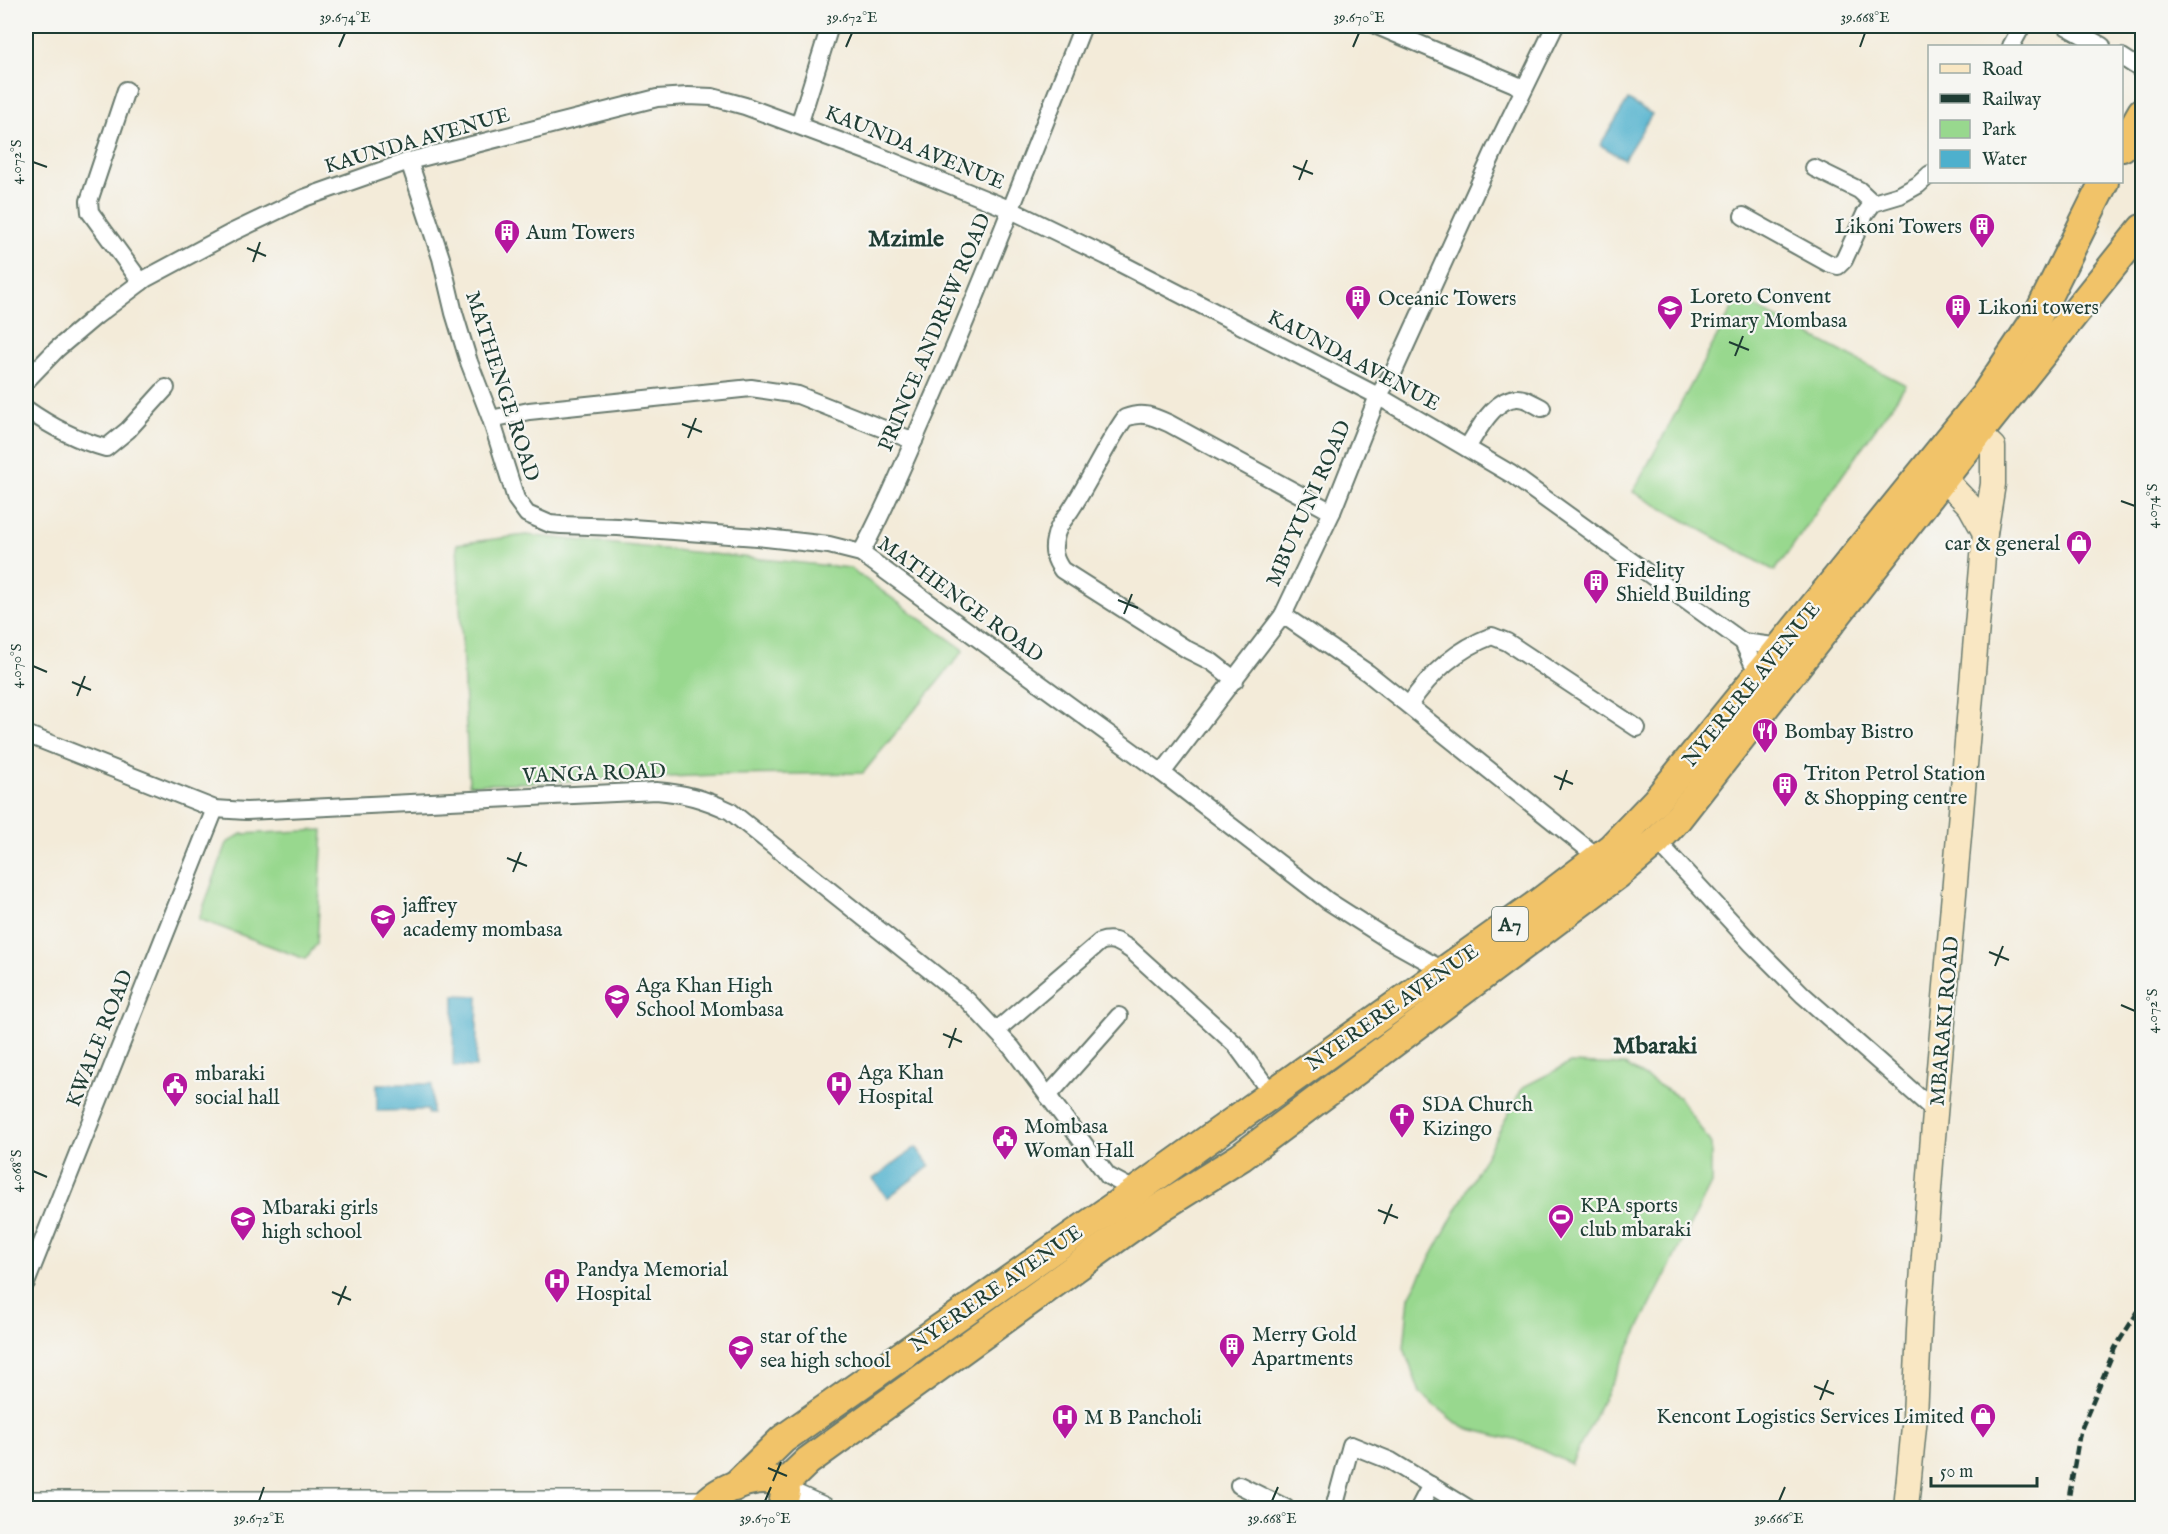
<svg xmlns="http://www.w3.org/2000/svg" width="2168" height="1534" viewBox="0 0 2168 1534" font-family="'IM FELL English',serif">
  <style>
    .green { fill: #98d88e; stroke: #5c8a61; stroke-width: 1.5 }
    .water { fill: #4eb0cd; stroke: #367680; stroke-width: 1.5 }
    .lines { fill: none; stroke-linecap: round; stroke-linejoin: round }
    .minor-casing { stroke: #697a6e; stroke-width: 20 }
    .tertiary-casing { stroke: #697a6e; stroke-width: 24 }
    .secondary-casing { stroke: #697a6e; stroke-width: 27 }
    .trunk-casing { stroke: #697a6e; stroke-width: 32 }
    .minor { stroke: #fff; stroke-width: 16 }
    .tertiary { stroke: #fff; stroke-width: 21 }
    .secondary { stroke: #f9e7c3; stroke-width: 24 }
    .trunk { stroke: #f1c369; stroke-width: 28 }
    .rail { stroke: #1f3d34; stroke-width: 4.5; stroke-dasharray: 9 4.5; stroke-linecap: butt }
    .ticks { fill: none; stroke: #1f3d34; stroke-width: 2 }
    .labels { text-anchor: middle; stroke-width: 4.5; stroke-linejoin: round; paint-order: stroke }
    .shield { fill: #f6f6f2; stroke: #60746d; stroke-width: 1.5 }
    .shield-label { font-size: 20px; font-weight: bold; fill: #1f3d34 }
    .street-label { font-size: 21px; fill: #1f3d34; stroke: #f6f6f2 }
    .poi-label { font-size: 21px; fill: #1f3d34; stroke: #f6f6f2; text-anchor: start }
    .quarter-label { font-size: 24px; font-weight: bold; fill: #1f3d34; stroke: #f6f6f2 }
    .neatline { fill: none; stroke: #1f3d34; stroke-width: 2 }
    .ticks-label { font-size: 15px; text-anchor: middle; fill: #1f3d34 }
  </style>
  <rect width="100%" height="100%" fill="#f6f6f2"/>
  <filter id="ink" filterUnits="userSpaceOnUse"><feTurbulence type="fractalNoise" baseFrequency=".0167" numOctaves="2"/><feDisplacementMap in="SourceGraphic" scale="12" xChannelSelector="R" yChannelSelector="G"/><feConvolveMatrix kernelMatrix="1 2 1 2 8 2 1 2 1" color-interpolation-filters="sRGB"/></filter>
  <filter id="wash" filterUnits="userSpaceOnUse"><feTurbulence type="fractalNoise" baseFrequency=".008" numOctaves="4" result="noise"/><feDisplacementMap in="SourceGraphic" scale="24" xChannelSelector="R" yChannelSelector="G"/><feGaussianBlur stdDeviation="1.35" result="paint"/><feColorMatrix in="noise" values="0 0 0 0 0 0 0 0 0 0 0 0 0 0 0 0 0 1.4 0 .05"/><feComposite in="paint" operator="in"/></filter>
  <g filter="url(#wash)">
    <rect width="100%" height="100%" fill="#f3ebd9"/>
    <g class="green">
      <path d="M1738,298L1906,385L1775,571L1633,492Z"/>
      <path d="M526,535L850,568L964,650L863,773L718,775L469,785L457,544Z"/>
      <path d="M323,830L317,944L305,959L199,919L227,843L241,834Z"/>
      <path d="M1570,1063L1625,1065L1679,1097L1711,1144V1184L1571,1464L1530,1444L1462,1427L1420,1393L1404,1348L1409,1297L1523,1087Z"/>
    </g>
    <g class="water">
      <path d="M1628,100L1652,114L1624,159L1600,145Z"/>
      <path d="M454,995L478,996L476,1067L453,1066Z"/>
      <path d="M377,1084H432V1114H428V1110L377,1111Z"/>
      <path d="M916,1147L930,1166L887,1198L873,1179Z"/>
    </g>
  </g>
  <g filter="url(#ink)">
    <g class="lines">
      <g class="minor-casing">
        <g id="minor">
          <path d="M1377,26L1524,88"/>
          <path d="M1555,26L1495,149L1394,371L1378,396L1332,512L1283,615L1368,673L1604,862"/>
          <path d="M2066,26L2102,46"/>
          <path d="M2011,46L2022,26"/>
          <path d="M2122,57L2142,70"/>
          <path d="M126,90L89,201L90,212L141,282"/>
          <path d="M799,125L830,26"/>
          <path d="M409,161L441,258L454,313L469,362L491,419L516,499L527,514L550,524L561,525L618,527L757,537L829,545L861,553L1162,773L1328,901L1389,940L1450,974"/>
          <path d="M1814,168L1859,190L1873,203"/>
          <path d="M1743,216L1828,263L1838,266L1844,260L1865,214L1873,203L1900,195L1918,185L1930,174"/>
          <path d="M26,381L57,349L96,316L145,279L231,233L304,198L409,161L657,98L688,96L712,97L745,106L869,152L1009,209L1106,256L1378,396L1511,474L1743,642L1758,675L1761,677"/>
          <path d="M26,409C50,426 77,440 106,448L128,430L166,388"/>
          <path d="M491,419L529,411L751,388L798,395L914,441"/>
          <path d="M1467,448C1478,430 1498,391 1524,399C1530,401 1536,405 1542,408"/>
          <path d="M861,553C886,508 905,460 926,413C982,286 1032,155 1083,26"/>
          <path d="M1743,642L1781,647L1785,650"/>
          <path d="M1235,680L1212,662L1188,650L1062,570C1055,560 1052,552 1055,539C1057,527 1063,521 1070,511C1090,481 1104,448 1125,418C1143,411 1153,416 1170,424L1332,512"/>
          <path d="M1409,705C1429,675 1457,649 1492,636L1507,642L1637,728"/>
          <path d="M26,734L215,809L246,811L656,791C684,793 705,799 730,811L967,1000L1012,1048L1108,1176L1136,1191L1140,1195"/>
          <path d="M1162,773L1283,615"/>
          <path d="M1657,841L1752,944L1803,995L1936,1112"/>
          <path d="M997,1030L1100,942C1113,937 1120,943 1131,950L1235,1044L1271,1093"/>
          <path d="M1048,1096L1119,1016"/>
          <path d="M26,1283L215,809"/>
          <path d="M1239,1485L1286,1508"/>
          <path d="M1334,1508L1351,1445L1391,1461L1468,1508"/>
          <path d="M1419,1508L1431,1485"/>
        </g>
      </g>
      <g class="tertiary-casing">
        <g id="tertiary">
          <path d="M786,1491L824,1508"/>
          <path d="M26,1502H706"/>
        </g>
      </g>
      <g class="secondary-casing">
        <g id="secondary">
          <path d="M1931,465L1970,506L1985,533"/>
          <path d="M1906,1508L1915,1416L1920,1309L1932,1149L1985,533L1993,484V447L1967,422"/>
        </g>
      </g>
      <g class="trunk-casing">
        <g id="trunk">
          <path d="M2122,147L2142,112"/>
          <path d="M782,1486L808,1461L1125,1232L1155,1211L1241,1157L1617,875L1657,841L1678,818L1979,433L2142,229"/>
          <path d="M734,1487L783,1439L1136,1191L1539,903L1611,848L1656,801L1985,395L2037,317L2104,182"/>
          <path d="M703,1508C713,1491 756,1473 775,1481C780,1483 783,1487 786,1491L782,1508"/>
        </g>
      </g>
      <use href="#minor" class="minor"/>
      <use href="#tertiary" class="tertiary"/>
      <use href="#secondary" class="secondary"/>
      <use href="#trunk" class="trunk"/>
      <path class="rail" d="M2067,1508L2080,1432L2115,1348L2142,1305"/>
    </g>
  </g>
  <path class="ticks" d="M339,47L345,33M846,47L852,33M1353,47L1359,33M1860,47L1865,33M33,162L47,167M1293,166L1313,174M1299,180L1307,160M247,248L266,256M253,262L260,242M1729,342L1749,350M1735,356L1743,336M682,424L702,432M688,438L696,418M2121,501L2135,506M1118,600L1138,608M1124,614L1132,594M33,666L47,672M72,682L91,690M77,696L85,676M1554,776L1573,784M1560,790L1567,770M507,858L527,866M513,872L521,852M1989,952L2009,960M1995,966L2003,946M2121,1005L2135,1011M943,1034L962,1042M949,1048L956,1028M33,1171L47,1177M1378,1210L1398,1218M1384,1224L1392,1204M332,1292L351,1300M338,1305L346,1286M1814,1386L1834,1394M1820,1400L1828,1380M768,1468L787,1476M773,1481L781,1462M259,1501L264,1487M765,1501L771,1487M1272,1501L1278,1487M1779,1501L1785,1487"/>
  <defs>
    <g id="building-pin" transform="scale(1.35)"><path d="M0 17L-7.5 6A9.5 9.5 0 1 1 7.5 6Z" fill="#b5179e" stroke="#f6f6f2"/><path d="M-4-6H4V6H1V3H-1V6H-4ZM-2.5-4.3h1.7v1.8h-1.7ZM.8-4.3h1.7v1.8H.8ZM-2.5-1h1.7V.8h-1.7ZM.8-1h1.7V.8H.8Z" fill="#fff"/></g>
    <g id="school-pin" transform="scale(1.35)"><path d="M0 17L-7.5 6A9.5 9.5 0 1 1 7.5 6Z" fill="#b5179e" stroke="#f6f6f2"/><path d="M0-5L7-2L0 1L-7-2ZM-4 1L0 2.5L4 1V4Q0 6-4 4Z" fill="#fff"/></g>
    <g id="shop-pin" transform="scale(1.35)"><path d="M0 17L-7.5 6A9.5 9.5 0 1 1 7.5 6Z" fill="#b5179e" stroke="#f6f6f2"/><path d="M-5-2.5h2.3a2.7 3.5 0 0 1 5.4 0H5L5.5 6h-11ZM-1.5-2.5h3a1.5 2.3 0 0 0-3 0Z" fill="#fff"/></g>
    <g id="restaurant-pin" transform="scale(1.35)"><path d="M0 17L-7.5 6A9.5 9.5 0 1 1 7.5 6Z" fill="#b5179e" stroke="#f6f6f2"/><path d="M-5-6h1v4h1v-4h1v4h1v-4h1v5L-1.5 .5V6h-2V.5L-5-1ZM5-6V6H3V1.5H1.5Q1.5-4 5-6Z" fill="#fff"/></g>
    <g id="hospital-pin" transform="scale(1.35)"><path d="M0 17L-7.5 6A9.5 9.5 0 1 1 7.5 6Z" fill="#b5179e" stroke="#f6f6f2"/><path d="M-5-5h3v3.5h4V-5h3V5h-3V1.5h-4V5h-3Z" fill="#fff"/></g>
    <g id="civic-pin" transform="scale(1.35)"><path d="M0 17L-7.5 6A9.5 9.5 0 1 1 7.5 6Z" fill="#b5179e" stroke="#f6f6f2"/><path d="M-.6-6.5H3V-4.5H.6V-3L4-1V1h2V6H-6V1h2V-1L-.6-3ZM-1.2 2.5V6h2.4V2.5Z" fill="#fff"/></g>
    <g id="church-pin" transform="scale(1.35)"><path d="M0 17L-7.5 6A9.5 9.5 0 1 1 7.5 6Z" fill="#b5179e" stroke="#f6f6f2"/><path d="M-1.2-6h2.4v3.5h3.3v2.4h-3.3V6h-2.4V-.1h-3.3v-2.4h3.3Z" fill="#fff"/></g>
    <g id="stadium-pin" transform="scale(1.35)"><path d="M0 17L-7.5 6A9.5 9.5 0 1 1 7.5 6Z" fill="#b5179e" stroke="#f6f6f2"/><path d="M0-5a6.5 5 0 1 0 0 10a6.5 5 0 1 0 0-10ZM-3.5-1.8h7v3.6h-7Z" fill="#fff"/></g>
  </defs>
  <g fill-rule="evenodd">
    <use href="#building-pin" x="1982" y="226"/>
    <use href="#building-pin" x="507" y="232"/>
    <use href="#building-pin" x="1358" y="298"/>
    <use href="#building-pin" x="1958" y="307"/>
    <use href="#school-pin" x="1670" y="308"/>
    <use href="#shop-pin" x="2079" y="543"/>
    <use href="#building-pin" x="1596" y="582"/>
    <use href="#restaurant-pin" x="1765" y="731"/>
    <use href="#building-pin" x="1785" y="785"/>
    <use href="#school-pin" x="383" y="917"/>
    <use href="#school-pin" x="617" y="997"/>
    <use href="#hospital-pin" x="839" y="1084"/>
    <use href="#civic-pin" x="175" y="1085"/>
    <use href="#church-pin" x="1402" y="1116"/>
    <use href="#civic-pin" x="1005" y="1138"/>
    <use href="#stadium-pin" x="1561" y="1217"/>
    <use href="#school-pin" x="243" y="1219"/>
    <use href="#hospital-pin" x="557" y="1281"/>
    <use href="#building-pin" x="1232" y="1346"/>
    <use href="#school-pin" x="741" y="1348"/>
    <use href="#shop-pin" x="1983" y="1416"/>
    <use href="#hospital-pin" x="1065" y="1417"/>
  </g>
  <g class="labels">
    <rect class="shield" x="1492" y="907" width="36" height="34" rx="4.5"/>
    <g class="shield-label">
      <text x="1510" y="931">A7</text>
    </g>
    <g class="street-label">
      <text transform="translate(417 140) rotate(-16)" y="7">KAUNDA AVENUE</text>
      <text transform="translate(915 147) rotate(22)" y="7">KAUNDA AVENUE</text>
      <text transform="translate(934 332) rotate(-67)" y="7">PRINCE ANDREW ROAD</text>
      <text transform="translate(1354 360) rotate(28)" y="7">KAUNDA AVENUE</text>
      <text transform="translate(503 386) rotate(72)" y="7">MATHENGE ROAD</text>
      <text transform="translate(1308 503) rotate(-66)" y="7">MBUYUNI ROAD</text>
      <text transform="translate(961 599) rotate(36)" y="7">MATHENGE ROAD</text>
      <text transform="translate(1751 684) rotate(-51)" y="7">NYERERE AVENUE</text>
      <text transform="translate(594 773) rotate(-2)" y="7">VANGA ROAD</text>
      <text transform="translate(1392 1007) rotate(-35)" y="7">NYERERE AVENUE</text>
      <text transform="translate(1944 1021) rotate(-85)" y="7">MBARAKI ROAD</text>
      <text transform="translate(99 1038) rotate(-68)" y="7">KWALE ROAD</text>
      <text transform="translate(996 1288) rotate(-35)" y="7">NYERERE AVENUE</text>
    </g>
    <g class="poi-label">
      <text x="1962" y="233" text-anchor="end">Likoni Towers</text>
      <text x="526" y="239">Aum Towers</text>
      <text x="1690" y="303">Loreto Convent<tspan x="1690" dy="24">Primary Mombasa</tspan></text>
      <text x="1378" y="305">Oceanic Towers</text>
      <text x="1978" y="314">Likoni towers</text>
      <text x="2060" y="550" text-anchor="end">car &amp; general</text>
      <text x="1616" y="577">Fidelity<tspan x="1616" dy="24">Shield Building</tspan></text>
      <text x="1784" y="738">Bombay Bistro</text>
      <text x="1804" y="780">Triton Petrol Station<tspan x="1804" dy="24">&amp; Shopping centre</tspan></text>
      <text x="403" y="912">jaffrey<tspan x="403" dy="24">academy mombasa</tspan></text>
      <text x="636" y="992">Aga Khan High<tspan x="636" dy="24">School Mombasa</tspan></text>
      <text x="858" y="1079">Aga Khan<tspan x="858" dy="24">Hospital</tspan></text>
      <text x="195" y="1080">mbaraki<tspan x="195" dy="24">social hall</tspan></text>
      <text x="1422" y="1111">SDA Church<tspan x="1422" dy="24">Kizingo</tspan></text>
      <text x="1024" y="1133">Mombasa<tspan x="1024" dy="24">Woman Hall</tspan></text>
      <text x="1580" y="1212">KPA sports<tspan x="1580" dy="24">club mbaraki</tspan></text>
      <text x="262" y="1214">Mbaraki girls<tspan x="262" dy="24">high school</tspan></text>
      <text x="576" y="1276">Pandya Memorial<tspan x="576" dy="24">Hospital</tspan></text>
      <text x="1252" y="1341">Merry Gold<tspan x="1252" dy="24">Apartments</tspan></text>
      <text x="760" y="1343">star of the<tspan x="760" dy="24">sea high school</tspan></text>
      <text x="1964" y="1423" text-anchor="end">Kencont Logistics Services Limited</text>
      <text x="1084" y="1424">M B Pancholi</text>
    </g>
    <g class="quarter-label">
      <text x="906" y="246">Mzimle</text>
      <text x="1655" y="1053">Mbaraki</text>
    </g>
  </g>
  <rect width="2168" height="1534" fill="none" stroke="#f6f6f2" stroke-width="66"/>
  <rect x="1928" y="45" width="195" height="138" fill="#f6f6f2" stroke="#a0aca6" stroke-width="1.5"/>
  <rect x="1940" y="64" width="30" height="9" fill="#f9e7c3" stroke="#a0aca6" stroke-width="1.5"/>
  <text x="1982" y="75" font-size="18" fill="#1f3d34">Road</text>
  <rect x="1940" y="94" width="30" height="9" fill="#1f3d34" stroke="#a0aca6" stroke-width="1.5"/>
  <text x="1982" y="105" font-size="18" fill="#1f3d34">Railway</text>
  <rect x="1940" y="120" width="30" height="18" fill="#98d88e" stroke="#a0aca6" stroke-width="1.5"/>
  <text x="1982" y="135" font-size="18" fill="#1f3d34">Park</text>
  <rect x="1940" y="150" width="30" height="18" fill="#4eb0cd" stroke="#a0aca6" stroke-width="1.5"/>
  <text x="1982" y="165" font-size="18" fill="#1f3d34">Water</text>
  <path d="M1931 1477v9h106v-9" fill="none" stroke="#1f3d34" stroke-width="3"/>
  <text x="1940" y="1477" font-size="18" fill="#1f3d34" stroke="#f6f6f2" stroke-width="4.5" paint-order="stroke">50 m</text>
  <rect x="33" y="33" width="2102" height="1468" class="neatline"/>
  <g class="ticks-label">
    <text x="345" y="22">39.674°E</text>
    <text x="852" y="22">39.672°E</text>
    <text x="1359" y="22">39.670°E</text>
    <text x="1865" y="22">39.668°E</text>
    <text transform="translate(16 162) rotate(-90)" y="5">4.072°S</text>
    <text transform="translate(2152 506) rotate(-90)" y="5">4.074°S</text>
    <text transform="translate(16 666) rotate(-90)" y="5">4.070°S</text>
    <text transform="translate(2152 1011) rotate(-90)" y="5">4.072°S</text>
    <text transform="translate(16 1171) rotate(-90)" y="5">4.068°S</text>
    <text x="259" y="1523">39.672°E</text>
    <text x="765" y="1523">39.670°E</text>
    <text x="1272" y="1523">39.668°E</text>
    <text x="1779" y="1523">39.666°E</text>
  </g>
</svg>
